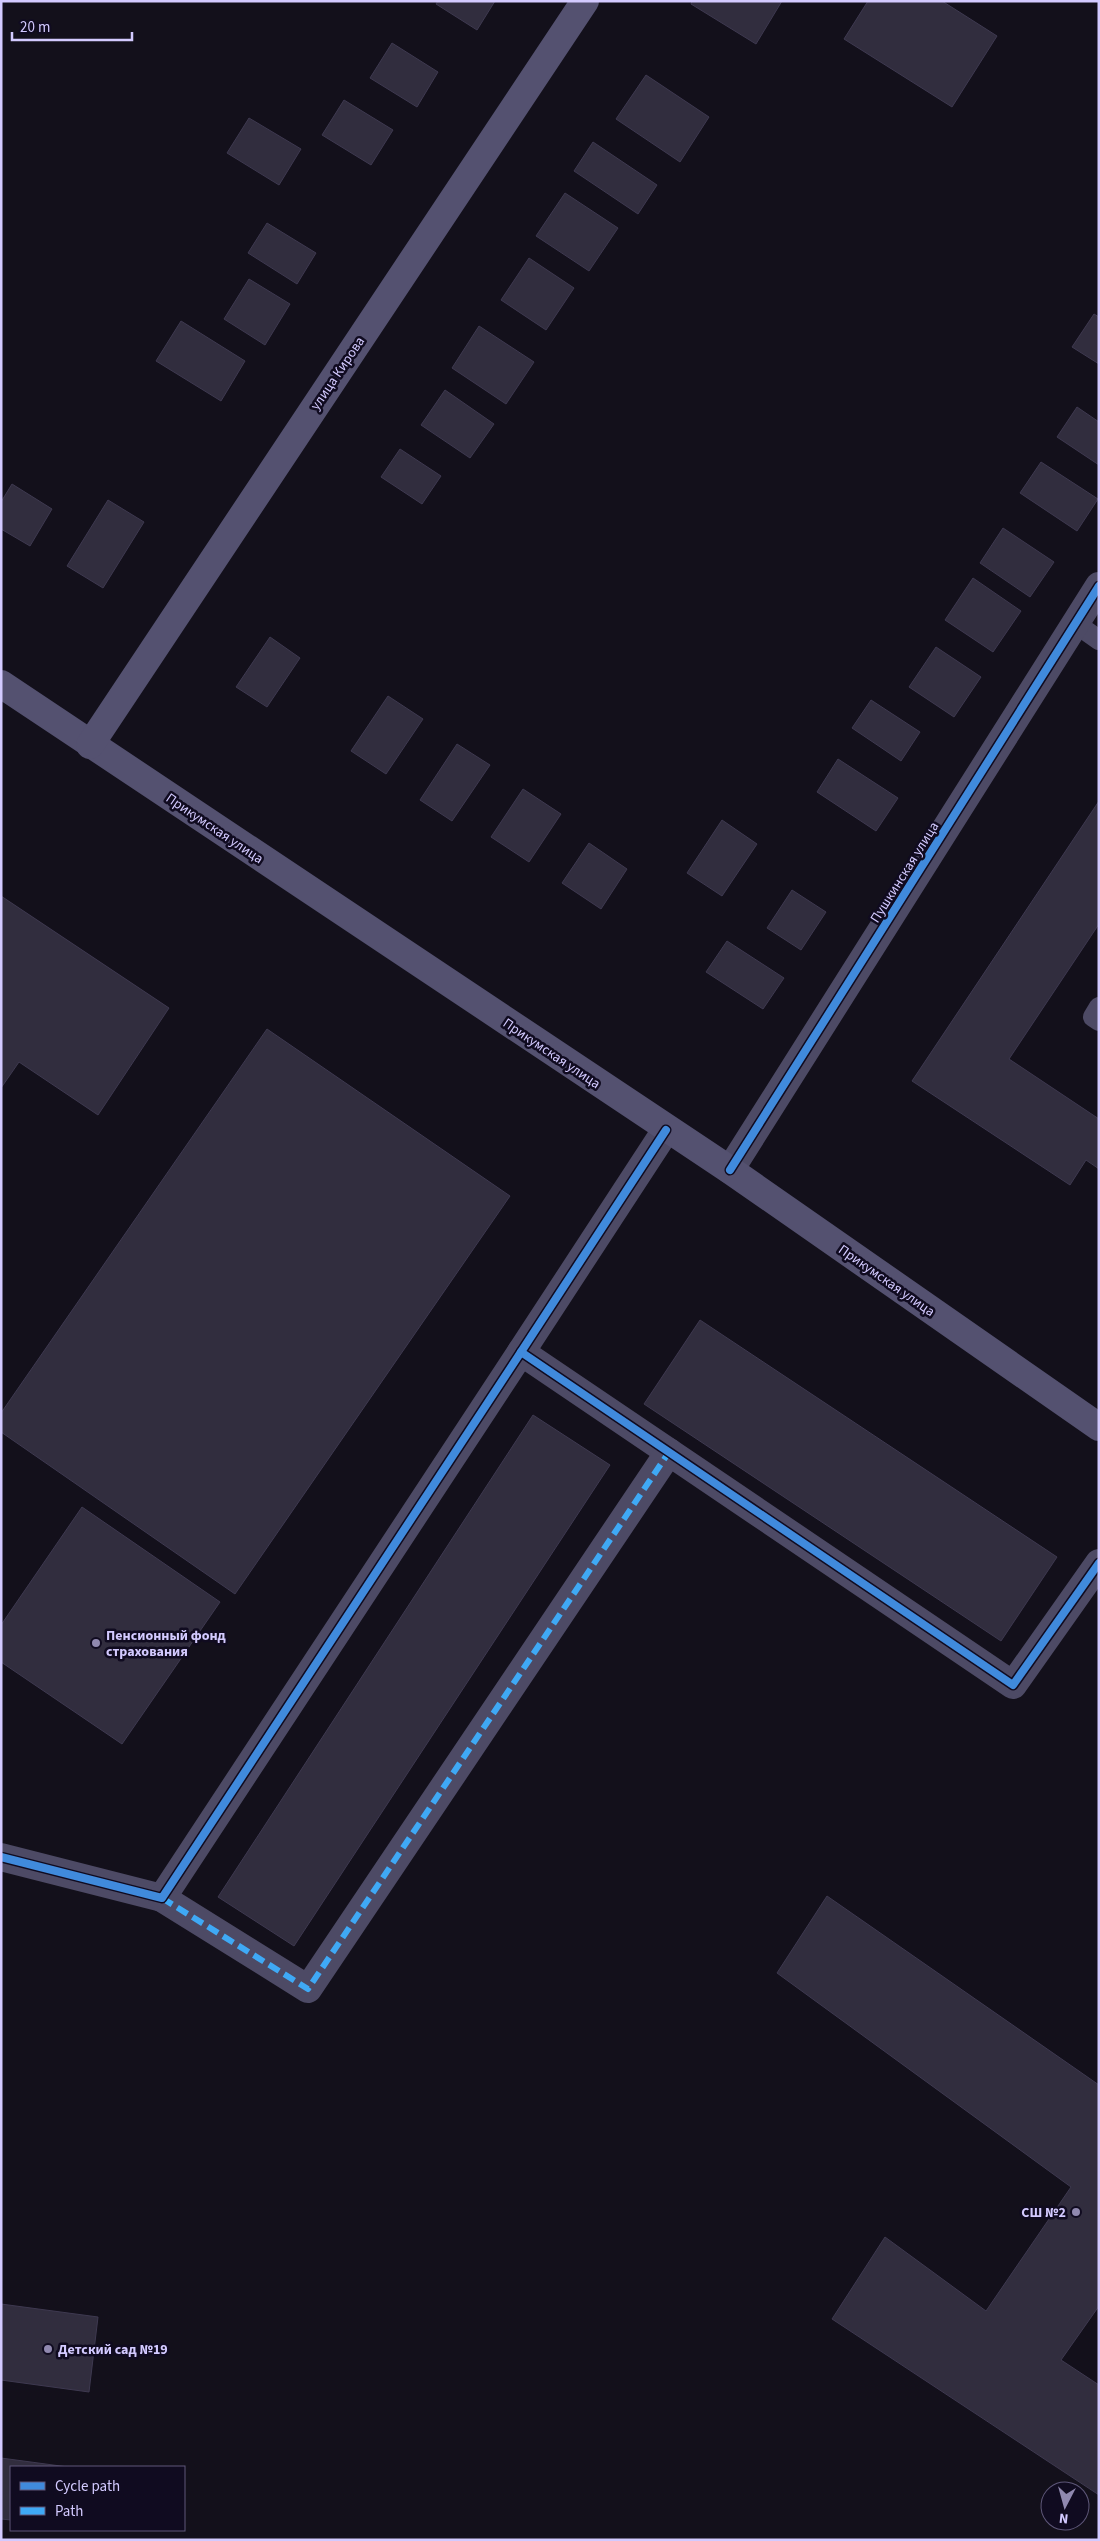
<svg xmlns="http://www.w3.org/2000/svg" width="1100" height="2541" viewBox="0 0 1100 2541" font-family="'Source Sans 3',sans-serif">
  <style>
    .building { fill: #312d3e; stroke: #3e3950 }
    .lines { fill: none; stroke-linecap: round; stroke-linejoin: round }
    .service { stroke: #4d4a65; stroke-width: 20 }
    .minor { stroke: #4d4a65; stroke-width: 28 }
    .secondary { stroke: #545170; stroke-width: 28 }
    .quiet { stroke: #3fa9f5; stroke-width: 6; stroke-dasharray: 12 6; stroke-linecap: butt }
    .cycleway-casing { stroke: #100b20; stroke-width: 11 }
    .cycleway { stroke: #408adc; stroke-width: 8 }
    .poi-dot { fill: #9089af; stroke: #100b20; stroke-width: 2 }
    .labels { text-anchor: middle; stroke-width: 5; stroke-linejoin: round; paint-order: stroke }
    .street-label { font-size: 14px; fill: #d3caff; stroke: #100b20 }
    .poi-label { font-size: 14px; font-weight: bold; fill: #d3caff; stroke: #100b20; text-anchor: start }
  </style>
  <rect width="100%" height="100%" fill="#13101b"/>
  <g class="building">
    <path d="M438,1H495L477,30L436,4Z"/>
    <path d="M692,1H782L756,44L691,4Z"/>
    <path d="M868,1H942L997,36L952,107L844,39Z"/>
    <path d="M392,43L438,72L417,107L370,78Z"/>
    <path d="M646,75L709,117L680,162L616,119Z"/>
    <path d="M344,100L393,130L371,165L322,135Z"/>
    <path d="M249,118L301,149L279,185L227,153Z"/>
    <path d="M593,142L657,185L638,214L574,171Z"/>
    <path d="M565,193L618,228L589,271L536,236Z"/>
    <path d="M267,223L316,253L297,284L248,253Z"/>
    <path d="M529,258L574,288L546,330L501,300Z"/>
    <path d="M249,279L290,304L265,345L224,319Z"/>
    <path d="M1094,314L1099,317V364L1072,347Z"/>
    <path d="M181,321L245,361L221,401L156,361Z"/>
    <path d="M479,326L534,362L506,404L452,368Z"/>
    <path d="M445,390L494,424L470,458L421,425Z"/>
    <path d="M1077,407L1099,422V465L1057,437Z"/>
    <path d="M400,449L441,476L422,504L381,477Z"/>
    <path d="M1041,462L1098,499L1077,531L1020,493Z"/>
    <path d="M12,484L52,509L30,546L1,529V502Z"/>
    <path d="M108,500L144,522L103,588L67,566Z"/>
    <path d="M1003,528L1054,562L1030,597L980,563Z"/>
    <path d="M973,578L1021,611L993,652L945,620Z"/>
    <path d="M270,637L300,658L267,707L236,687Z"/>
    <path d="M936,647L981,677L954,717L909,687Z"/>
    <path d="M388,696L423,719L386,774L351,751Z"/>
    <path d="M871,700L920,732L901,761L852,728Z"/>
    <path d="M457,744L490,765L452,821L420,800Z"/>
    <path d="M838,759L898,798L876,831L817,792Z"/>
    <path d="M523,789L561,814L529,862L491,837Z"/>
    <path d="M1099,801V924L1009,1059L1099,1119V1169L1086,1160L1070,1185L912,1081Z"/>
    <path d="M722,820L757,844L722,896L687,873Z"/>
    <path d="M589,843L627,869L601,909L562,883Z"/>
    <path d="M792,890L826,912L801,950L767,928Z"/>
    <path d="M1,896L169,1008L98,1115L19,1062L1,1088Z"/>
    <path d="M727,941L784,978L763,1009L706,972Z"/>
    <path d="M267,1029L510,1196L235,1594L1,1432V1413Z"/>
    <path d="M700,1320L1057,1557L1001,1641L644,1404Z"/>
    <path d="M533,1415L610,1465L294,1946L218,1897Z"/>
    <path d="M82,1507L220,1602L122,1744L1,1662V1625Z"/>
    <path d="M827,1896L1099,2085V2306L1061,2360L1099,2385V2495L832,2319L885,2237L986,2311L1071,2187L777,1973Z"/>
    <path d="M1,2304L98,2317L89,2392L1,2380Z"/>
    <path d="M1,2458L68,2467H11V2520L1,2519Z"/>
  </g>
  <g class="lines">
    <g class="service">
      <path d="M1075,623L1099,640"/>
      <path d="M1099,1007L1093,1017L1099,1021"/>
    </g>
    <g class="minor">
      <path d="M666,1130L521,1352L1013,1685L1099,1563"/>
      <path d="M730,1170L1099,586"/>
      <path d="M1,1857L162,1898L521,1352"/>
      <path d="M162,1898L308,1989L669,1452"/>
    </g>
    <g class="secondary">
      <path d="M1,684L730,1170L1099,1427"/>
      <path d="M90,745L585,1"/>
    </g>
    <path class="quiet" d="M162,1898L308,1989L669,1452"/>
    <g class="cycleway-casing">
      <g id="cycleway">
        <path d="M666,1130L521,1352L1013,1685L1099,1563"/>
        <path d="M730,1170L1099,586"/>
        <path d="M1,1857L162,1898L521,1352"/>
      </g>
    </g>
    <use href="#cycleway" class="cycleway"/>
  </g>
  <g class="poi-dot">
    <circle cx="96" cy="1643" r="5"/>
    <circle cx="1076" cy="2212" r="5"/>
    <circle cx="48" cy="2349" r="5"/>
  </g>
  <g class="labels">
    <g class="street-label">
      <text transform="translate(337 373) rotate(-56)" y="5">улица Кирова</text>
      <text transform="translate(215 828) rotate(34)" y="5">Прикумская улица</text>
      <text transform="translate(904 872) rotate(-58)" y="5">Пушкинская улица</text>
      <text transform="translate(552 1053) rotate(34)" y="5">Прикумская улица</text>
      <text transform="translate(887 1280) rotate(35)" y="5">Прикумская улица</text>
    </g>
    <g class="poi-label">
      <text x="106" y="1640">Пенсионный фонд<tspan x="106" dy="16">страхования</tspan></text>
      <text x="1066" y="2217" text-anchor="end">СШ №2</text>
      <text x="58" y="2354">Детский сад №19</text>
    </g>
  </g>
  <rect width="1100" height="2541" fill="none" stroke="#d3caff" stroke-width="5"/>
  <rect x="10" y="2466" width="175" height="65" fill="#100b20" stroke="#5e5779"/>
  <rect x="20" y="2482" width="25" height="8" fill="#408adc" stroke="#5e5779"/>
  <text x="55" y="2491" font-size="15" fill="#d3caff">Cycle path</text>
  <rect x="20" y="2507" width="25" height="8" fill="#3fa9f5" stroke="#5e5779"/>
  <text x="55" y="2516" font-size="15" fill="#d3caff">Path</text>
  <g transform="translate(1065 2506) rotate(186)"><circle r="24" fill="#100b20" stroke="#5e5779"/>
  <path d="M0-4L9 19L0 12L-9 19Z" fill="#9089af"/>
  <text y="-8" font-size="14" font-weight="bold" text-anchor="middle" fill="#d3caff">N</text>
  </g>
  <path d="M12 32v8h120v-8" fill="none" stroke="#d3caff" stroke-width="2.5"/>
  <text x="20" y="32" font-size="15" fill="#d3caff" stroke="#100b20" stroke-width="4" paint-order="stroke">20 m</text>
</svg>
